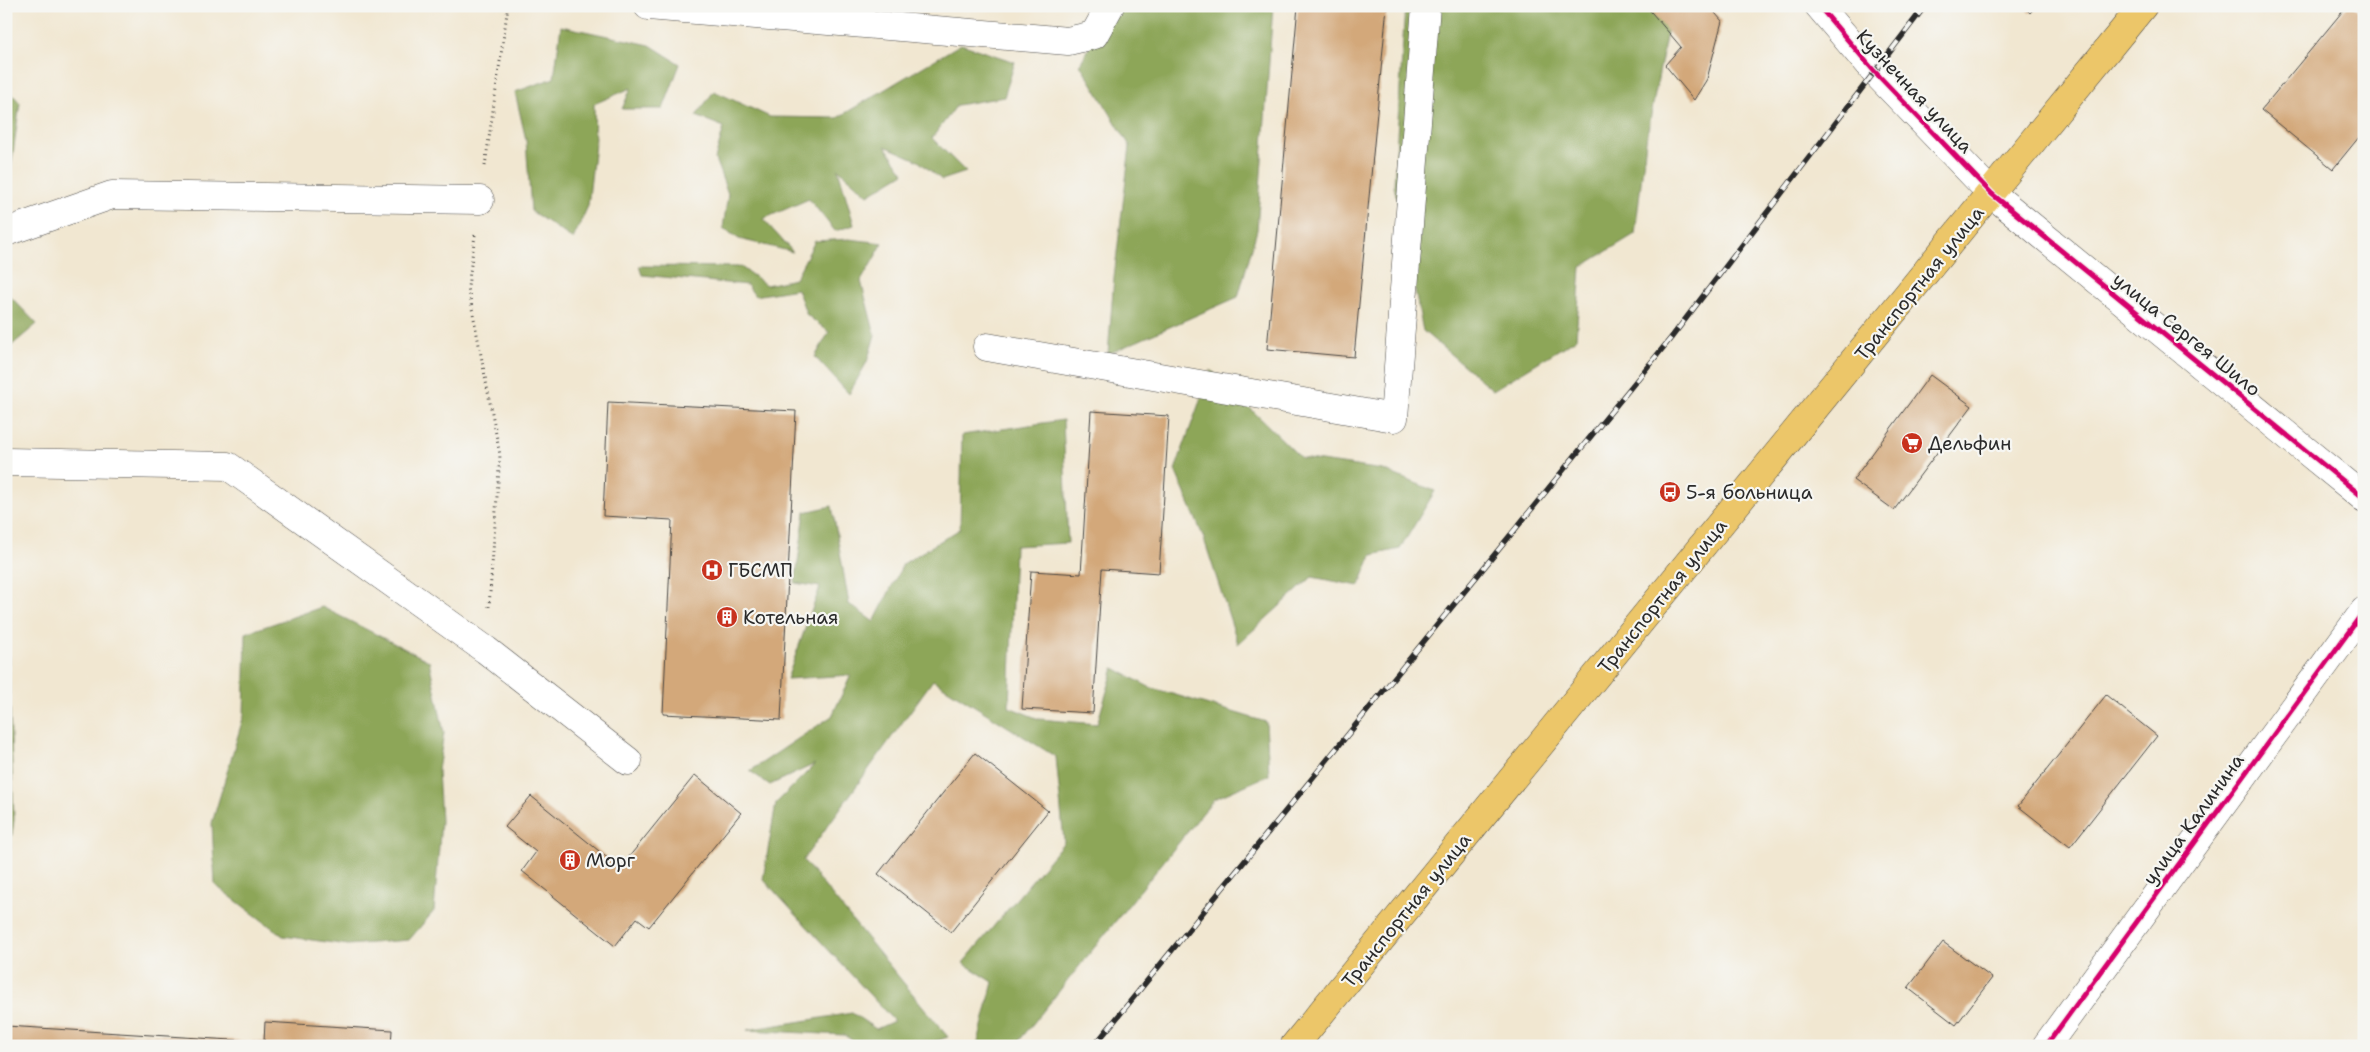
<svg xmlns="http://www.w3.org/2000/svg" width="2370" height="1052" viewBox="0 0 2370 1052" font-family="'Shantell Sans',sans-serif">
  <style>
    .forest { fill: #8da658; stroke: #5c6842 }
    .building { fill: #d3a87a }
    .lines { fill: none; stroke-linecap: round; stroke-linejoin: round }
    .minor-casing { stroke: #494744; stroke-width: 29 }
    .major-casing { stroke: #494744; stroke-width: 29 }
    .path { stroke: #494744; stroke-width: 3; stroke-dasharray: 1 4; stroke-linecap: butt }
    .minor { stroke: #fff; stroke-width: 28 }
    .major { stroke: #ecc669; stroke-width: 28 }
    .rail-casing { stroke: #2b2b2b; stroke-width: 5.5 }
    .rail { stroke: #f6f6f2; stroke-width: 4; stroke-dasharray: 11; stroke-linecap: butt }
    .cycleway-casing { stroke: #f6f6f2; stroke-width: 8 }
    .cycleway { stroke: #d6006c; stroke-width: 5 }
    .labels { text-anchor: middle; stroke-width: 4.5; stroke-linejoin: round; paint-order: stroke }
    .street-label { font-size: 19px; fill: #2b2b2b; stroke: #f6f6f2 }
    .poi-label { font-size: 19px; fill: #2b2b2b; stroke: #f6f6f2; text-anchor: start }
  </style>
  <rect width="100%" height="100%" fill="#f6f6f2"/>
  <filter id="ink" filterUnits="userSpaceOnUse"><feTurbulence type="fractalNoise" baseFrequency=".02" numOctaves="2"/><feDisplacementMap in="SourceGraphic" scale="10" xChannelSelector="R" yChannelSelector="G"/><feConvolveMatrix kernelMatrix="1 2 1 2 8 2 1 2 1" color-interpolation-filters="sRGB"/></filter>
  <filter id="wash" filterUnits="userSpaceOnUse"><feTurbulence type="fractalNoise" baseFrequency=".0096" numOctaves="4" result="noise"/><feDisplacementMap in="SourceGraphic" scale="20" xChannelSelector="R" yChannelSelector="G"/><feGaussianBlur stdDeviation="1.12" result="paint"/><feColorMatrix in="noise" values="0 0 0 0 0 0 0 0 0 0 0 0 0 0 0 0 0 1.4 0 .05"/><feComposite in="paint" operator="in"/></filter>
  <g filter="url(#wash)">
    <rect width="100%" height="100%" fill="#f1e7d1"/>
    <g class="forest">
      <path d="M1112,6H1273L1257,230L1238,297L1108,354L1114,277L1130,146L1080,64Z"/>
      <path d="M1405,6H1672L1646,141L1635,234L1581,267L1576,339L1493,390L1423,331L1394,185Z"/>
      <path d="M561,26L650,45L680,64L663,109H622L631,88L594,104L595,144L588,206L573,239L531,211L526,140L515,92L554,78Z"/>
      <path d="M961,44L1015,62L1004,97L957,105L932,138L966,172L942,180L917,160L885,146L904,173L868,195L838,169L854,225L835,231L809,199L763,219L793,252L739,239L723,228L728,194L715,159L724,127L696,116L714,91L770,117L837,118Z"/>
      <path d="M6,87L20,103L6,203Z"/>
      <path d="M849,239L883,243L861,281L875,335L867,362L849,394L815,357L829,332L807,315L797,289L755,296L747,285L642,275L639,266L741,267L766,285L795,279L815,241Z"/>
      <path d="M6,292L37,324L11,346L6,365Z"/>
      <path d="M1211,370L1301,458L1383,470L1435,491L1400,549L1372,555L1359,586L1312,577L1238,644L1203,536L1175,470Z"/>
      <path d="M1063,420L1068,543L1015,546L1009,707L1039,719L1097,724L1114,668L1149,687L1266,722L1269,775L1214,799L1015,1046H977L993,982L963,963L1064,842L1056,757L933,680L803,860L948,1037L922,1046H861L844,1035L747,1030L852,1013L876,1029L894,1021L763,879L776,803L815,764L770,785L750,771L832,716L851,675L787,679L820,587L795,583L805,512L832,506L849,604L874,622L903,564L960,529L962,435Z"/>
      <path d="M6,599L14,820L6,876Z"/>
      <path d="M322,607L429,661L444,733L438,770L441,821L434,911L409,940L348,945L283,936L215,885L212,823L244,715L246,633Z"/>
    </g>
    <g id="blocks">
      <g class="building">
        <path d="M1298,6H1387L1354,357L1267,349Z"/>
        <path d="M1646,6H1709L1722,21L1707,79L1694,100L1665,65L1681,47Z"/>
        <path d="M2023,6H2036L2030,13Z"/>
        <path d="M2347,6H2353L2364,15V131L2333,169L2261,110Z"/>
        <path d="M1930,375L1972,406L1894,510L1853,480Z"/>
        <path d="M608,402L796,411L781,720L663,714L672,520L603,516Z"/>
        <path d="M1091,411L1169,416L1159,573L1102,569L1093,713L1022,709L1031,571L1081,574Z"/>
        <path d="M2106,695L2157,736L2070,847L2018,806Z"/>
        <path d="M975,753L1048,811L951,932L878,874Z"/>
        <path d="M695,775L741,813L649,927L637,918L615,946L522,871L536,852L505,827L531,796L620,868Z"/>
        <path d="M1943,942L1992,978L1956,1025L1908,988Z"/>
        <path d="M265,1022L392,1030L391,1046H6V1026L264,1042Z"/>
      </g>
    </g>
  </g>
  <g filter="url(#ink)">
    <use href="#blocks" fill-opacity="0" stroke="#494744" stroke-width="1"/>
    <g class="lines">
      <g class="minor-casing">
        <g id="minor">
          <path d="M648,6L1068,41L1094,35L1110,6"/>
          <path d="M1819,6L1874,71L1992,194L2364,498"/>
          <path d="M6,232L112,195L480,200"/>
          <path d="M987,347L1394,418L1426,6"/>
          <path d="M6,462L228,466L486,650L628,761"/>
          <path d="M2046,1046L2364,611"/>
        </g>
      </g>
      <g class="major-casing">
        <path id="major" d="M1294,1046L2143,6"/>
      </g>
      <g class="path">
        <path d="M485,166L508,6"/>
        <path d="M475,235L468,287L500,455L489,607"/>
      </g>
      <use href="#minor" class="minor"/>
      <use href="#major" class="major"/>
      <g class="rail-casing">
        <path id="rail" d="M1094,1046L1671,338L1925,6"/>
      </g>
      <use href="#rail" class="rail"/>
      <g class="cycleway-casing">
        <g id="cycleway">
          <path d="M1819,6L1874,71L1992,194L2364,498"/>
          <path d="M2046,1046L2364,611"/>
        </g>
      </g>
      <use href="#cycleway" class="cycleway"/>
    </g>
  </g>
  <defs>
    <g id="supermarket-disc" transform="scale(1.125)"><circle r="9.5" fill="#c8321e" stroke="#f6f6f2"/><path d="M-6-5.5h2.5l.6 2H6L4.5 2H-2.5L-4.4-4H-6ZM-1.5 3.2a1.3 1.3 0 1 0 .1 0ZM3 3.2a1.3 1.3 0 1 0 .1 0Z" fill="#fff"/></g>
    <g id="bus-disc" transform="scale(1.125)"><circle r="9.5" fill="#c8321e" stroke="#f6f6f2"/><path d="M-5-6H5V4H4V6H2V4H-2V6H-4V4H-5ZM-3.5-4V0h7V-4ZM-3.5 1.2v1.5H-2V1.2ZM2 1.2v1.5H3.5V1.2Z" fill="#fff"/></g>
    <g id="hospital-disc" transform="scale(1.125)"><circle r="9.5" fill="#c8321e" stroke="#f6f6f2"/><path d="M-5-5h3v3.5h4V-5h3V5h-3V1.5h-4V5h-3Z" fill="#fff"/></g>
    <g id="building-disc" transform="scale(1.125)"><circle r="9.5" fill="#c8321e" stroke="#f6f6f2"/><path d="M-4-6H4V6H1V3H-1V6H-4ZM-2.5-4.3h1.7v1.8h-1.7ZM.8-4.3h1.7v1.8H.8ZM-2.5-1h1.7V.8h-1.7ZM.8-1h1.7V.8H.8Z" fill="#fff"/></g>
  </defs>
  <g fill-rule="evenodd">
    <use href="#supermarket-disc" x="1912" y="443"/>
    <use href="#bus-disc" x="1670" y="492"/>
    <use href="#hospital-disc" x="712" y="570"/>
    <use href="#building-disc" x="727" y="617"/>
    <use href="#building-disc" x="570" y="860"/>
  </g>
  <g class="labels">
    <g class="street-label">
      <text transform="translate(1915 91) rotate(47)" y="7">Кузнечная улица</text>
      <text transform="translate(1919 283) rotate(-51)" y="7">Транспортная улица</text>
      <text transform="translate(2187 334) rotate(39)" y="7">улица Сергея Шило</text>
      <text transform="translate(1662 596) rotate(-51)" y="7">Транспортная улица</text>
      <text transform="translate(2193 819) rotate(-54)" y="7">улица Калинина</text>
      <text transform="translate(1406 910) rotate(-51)" y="7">Транспортная улица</text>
    </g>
    <g class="poi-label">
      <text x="1928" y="450">Дельфин</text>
      <text x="1686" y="499">5-я больница</text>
      <text x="728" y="577">ГБСМП</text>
      <text x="743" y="624">Котельная</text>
      <text x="586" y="867">Морг</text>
    </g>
  </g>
  <rect width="2370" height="1052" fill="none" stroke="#f6f6f2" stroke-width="25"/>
</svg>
